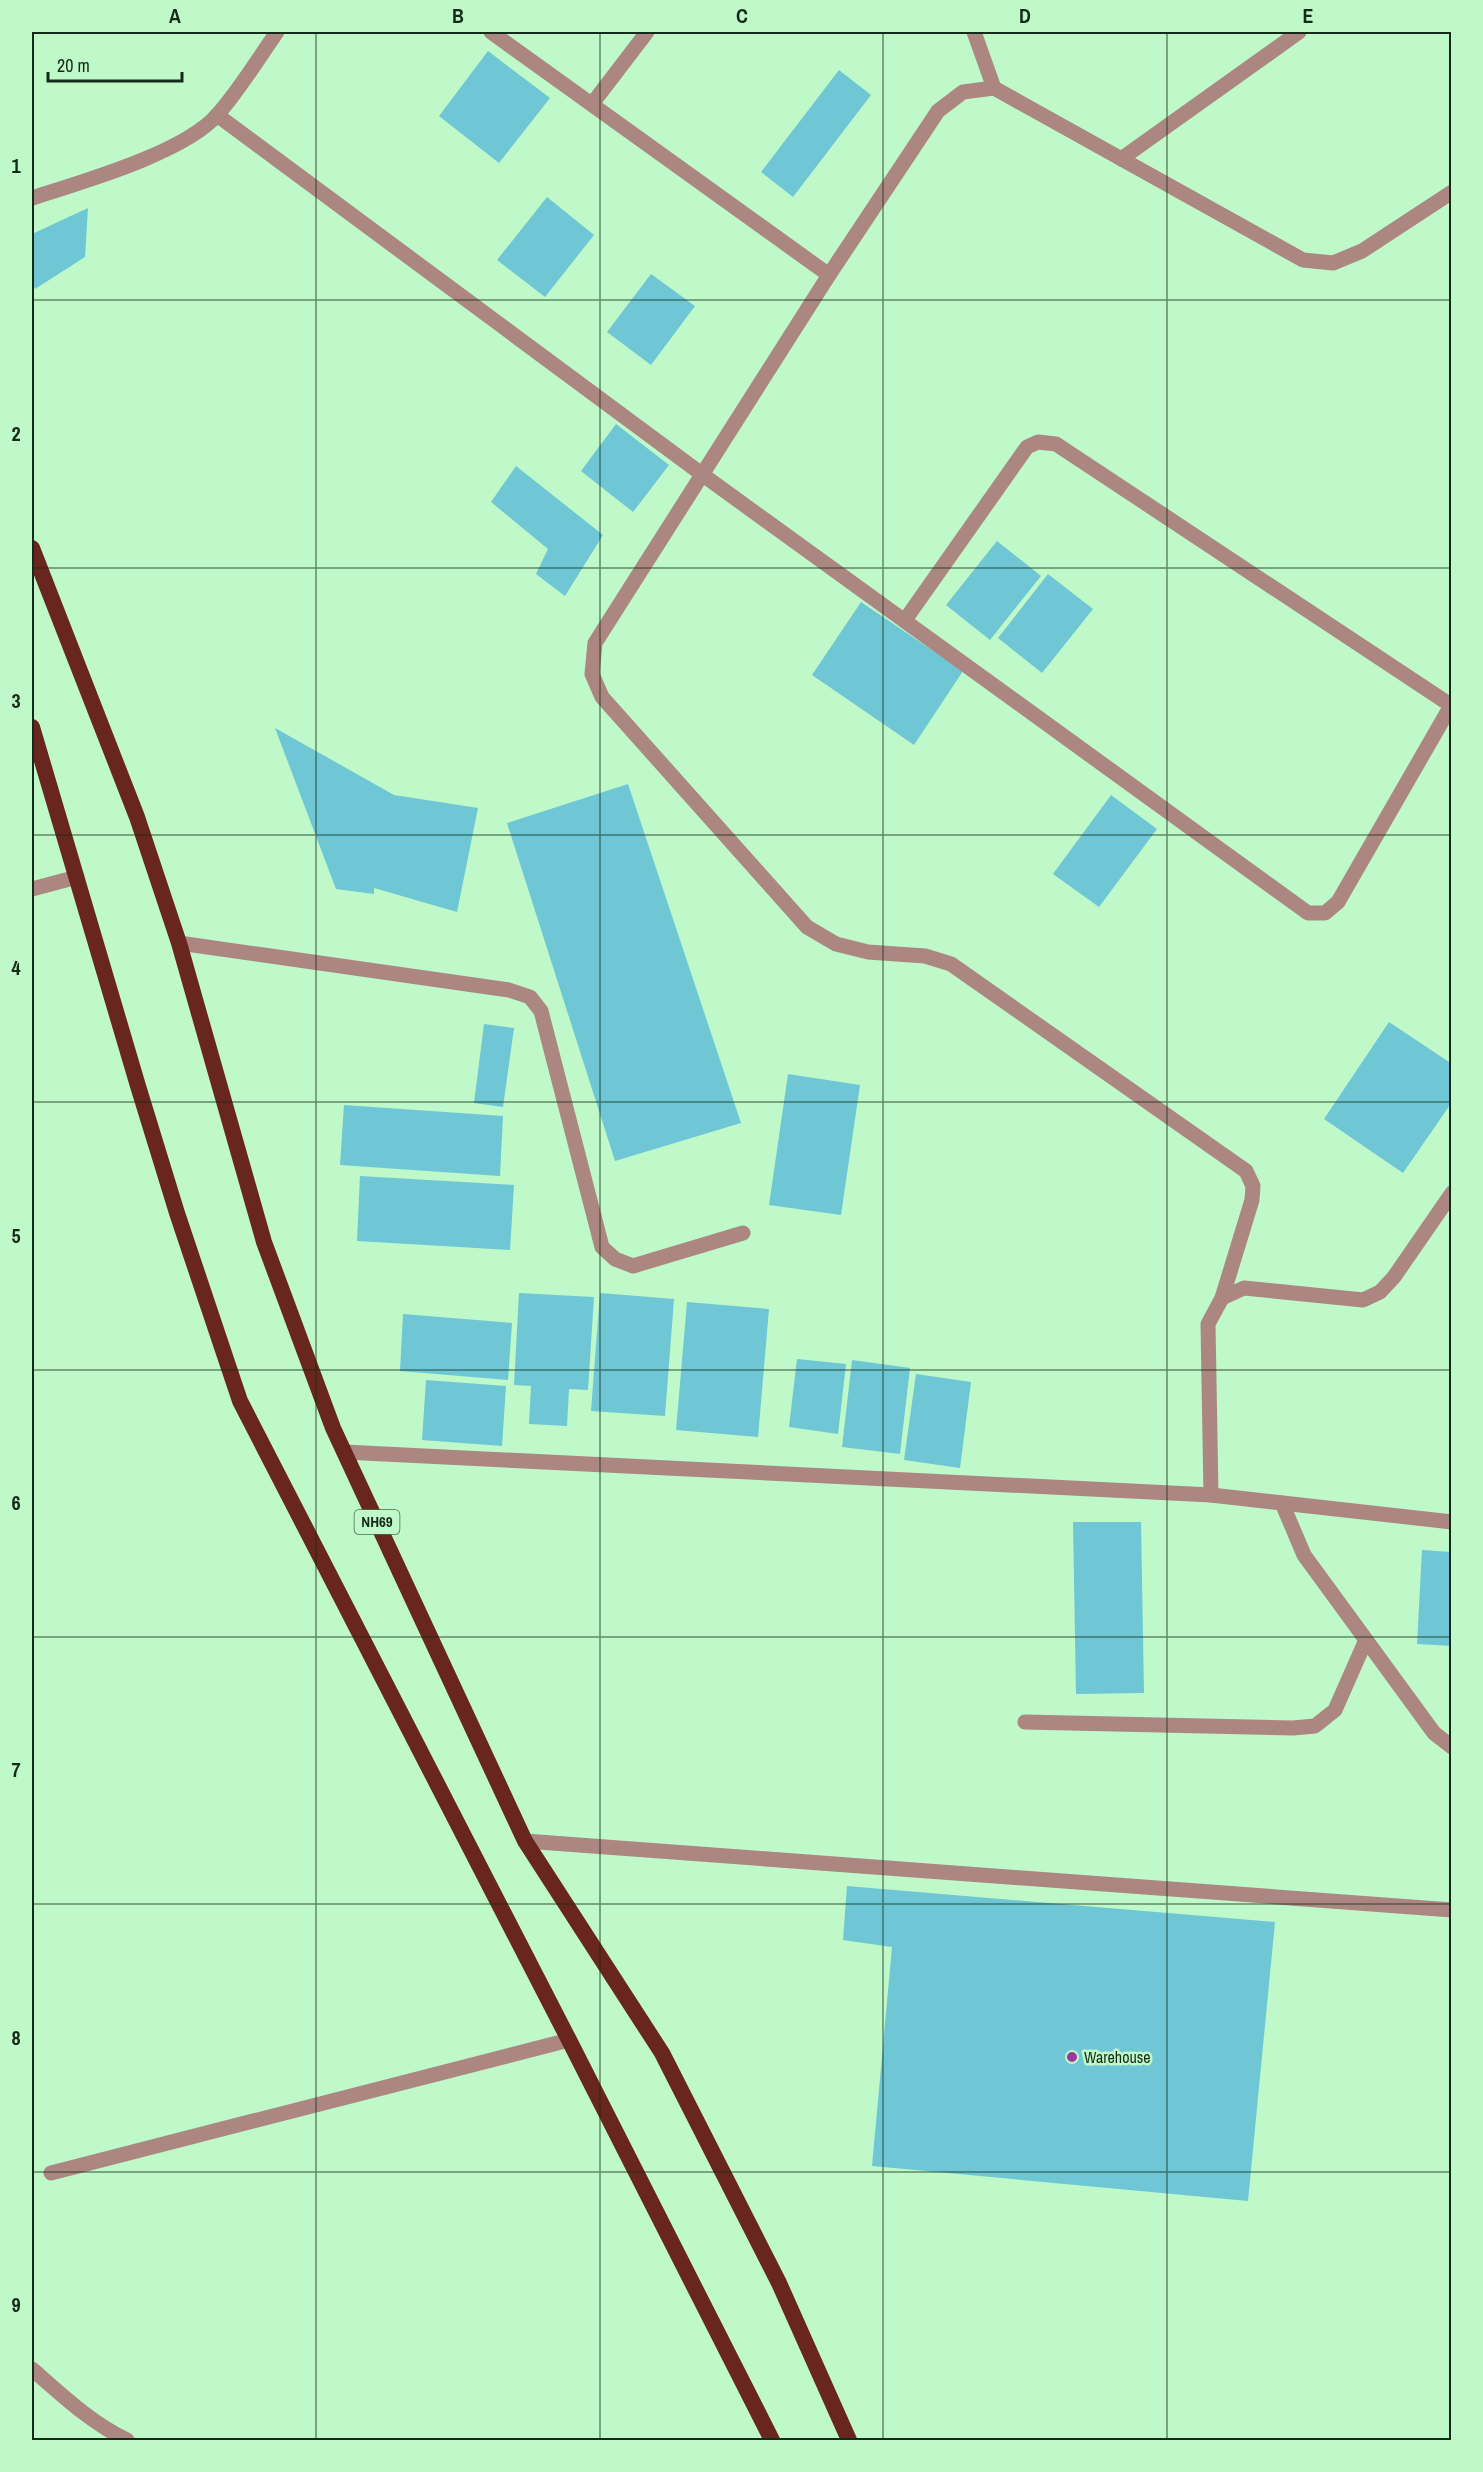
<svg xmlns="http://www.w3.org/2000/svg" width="1483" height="2472" viewBox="0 0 1483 2472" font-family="'Archivo Narrow',sans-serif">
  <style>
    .building { fill: #6fc7d5 }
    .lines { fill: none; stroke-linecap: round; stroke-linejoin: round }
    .service { stroke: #ac8680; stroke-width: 15 }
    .minor { stroke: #ac8680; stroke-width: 15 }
    .trunk { stroke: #69261e; stroke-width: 16 }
    .grid { fill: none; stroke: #152b19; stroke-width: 1.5; stroke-opacity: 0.55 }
    .poi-dot { fill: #9f379b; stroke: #bff8c9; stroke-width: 2 }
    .labels { text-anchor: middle; stroke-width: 5; stroke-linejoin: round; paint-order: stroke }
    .shield { fill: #bff8c9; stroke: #48684e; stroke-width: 1.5 }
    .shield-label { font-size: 15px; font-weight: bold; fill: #152b19 }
    .poi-label { font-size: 16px; fill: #152b19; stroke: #bff8c9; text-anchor: start }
    .neatline { fill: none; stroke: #152b19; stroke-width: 2 }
    .grid-label { font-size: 20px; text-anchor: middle; font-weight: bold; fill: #152b19 }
  </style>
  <rect width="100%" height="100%" fill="#bff8c9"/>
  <g class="building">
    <path d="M488,51L550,98L499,163L439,116Z"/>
    <path d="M839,70L871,95L793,197L761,172Z"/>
    <path d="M547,197L594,235L545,297L497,260Z"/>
    <path d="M88,208L85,257L35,289L32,283V234Z"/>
    <path d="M651,274L695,306L651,365L607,332Z"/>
    <path d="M616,424L669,465L633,512L581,471Z"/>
    <path d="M516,466L603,535L565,596L536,574L548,549L491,502Z"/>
    <path d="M997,541L1041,576L990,640L946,605Z"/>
    <path d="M1048,574L1093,609L1042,673L998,638Z"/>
    <path d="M861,602L963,671L914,745L812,675Z"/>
    <path d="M275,728L394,795L478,808L457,912L374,888V894L336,889Z"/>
    <path d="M628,784L741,1123L615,1161L507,823Z"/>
    <path d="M1111,795L1157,829L1099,907L1053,874Z"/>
    <path d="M1389,1022L1452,1064V1102L1403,1173L1324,1119Z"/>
    <path d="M484,1024L514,1028L503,1107L474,1103Z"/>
    <path d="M788,1074L860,1085L841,1215L769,1205Z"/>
    <path d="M344,1105L503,1116L500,1176L340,1165Z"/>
    <path d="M360,1176L514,1185L510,1250L357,1241Z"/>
    <path d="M519,1293L594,1297L588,1390L569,1389L567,1426L529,1424L531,1386L514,1385Z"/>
    <path d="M600,1293L674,1299L665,1416L591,1411Z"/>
    <path d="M687,1302L769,1309L758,1437L676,1430Z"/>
    <path d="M403,1314L512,1323L508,1380L400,1371Z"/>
    <path d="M797,1359L846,1364L838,1434L789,1427Z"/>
    <path d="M852,1360L910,1368L900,1454L842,1447Z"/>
    <path d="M916,1374L971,1382L960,1468L904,1460Z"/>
    <path d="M426,1380L506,1386L502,1446L422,1440Z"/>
    <path d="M1073,1522H1141L1144,1693L1076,1694Z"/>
    <path d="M1422,1550L1452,1552V1646L1417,1644Z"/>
    <path d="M847,1886L1275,1922L1248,2201L872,2166L892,1947L843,1940Z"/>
  </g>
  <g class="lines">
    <g class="service">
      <path d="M32,889L77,877"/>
      <path d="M179,943L509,990L530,997L541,1011L602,1247L615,1259L633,1266L743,1233"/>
      <path d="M1025,1722L1293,1728L1315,1726L1335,1710L1365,1642"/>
      <path d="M525,1841L1452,1910"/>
      <path d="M51,2173L569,2040"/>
    </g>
    <g class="minor">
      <path d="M491,32L829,275"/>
      <path d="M974,32L994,88"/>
      <path d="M592,104L647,32"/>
      <path d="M217,115L703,475L1308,913H1325L1338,902L1452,704"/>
      <path d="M1121,159L1299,32"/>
      <path d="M32,198C81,182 185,153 218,114C240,89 258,59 277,32"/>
      <path d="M905,620L1027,447L1038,442L1056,444L1452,706"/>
      <path d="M1222,1298L1252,1200L1253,1186L1246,1171L951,964L925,956L868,952L836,944L807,927L602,697L592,674L595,643L829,275L938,111L963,92L994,88L1303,260L1333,263L1362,251L1452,192"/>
      <path d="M344,1452L1211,1495L1452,1522"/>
      <path d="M1211,1495L1208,1324L1222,1298L1244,1288L1363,1300L1380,1292L1394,1277L1452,1193"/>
      <path d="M1282,1503L1304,1555L1434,1733L1452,1747"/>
      <path d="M32,2369C62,2395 91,2423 127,2440"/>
    </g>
    <g class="trunk">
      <path d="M32,548L137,817L179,943L264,1242L333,1428L525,1841L662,2053L779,2283L849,2440"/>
      <path d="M32,727L138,1086L177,1213L240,1401L569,2040L772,2440"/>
    </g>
  </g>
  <path class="grid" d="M316,32V2440M600,32V2440M883,32V2440M1167,32V2440M32,300H1452M32,568H1452M32,835H1452M32,1102H1452M32,1370H1452M32,1637H1452M32,1904H1452M32,2172H1452"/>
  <circle class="poi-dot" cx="1072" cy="2057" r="6"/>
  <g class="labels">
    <rect class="shield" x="354.5" y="1510" width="45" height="24" rx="4.5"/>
    <g class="shield-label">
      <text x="377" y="1527">NH69</text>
    </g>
    <g class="poi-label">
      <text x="1084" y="2063">Warehouse</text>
    </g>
  </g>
  <rect width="1483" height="2472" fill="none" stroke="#bff8c9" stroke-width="66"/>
  <path d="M48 72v9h134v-9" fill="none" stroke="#152b19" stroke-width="3"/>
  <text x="57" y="72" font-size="18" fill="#152b19" stroke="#bff8c9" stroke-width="4.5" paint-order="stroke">20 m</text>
  <rect x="33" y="33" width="1417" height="2406" class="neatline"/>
  <g class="grid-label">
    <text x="175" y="23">A</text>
    <text x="458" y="23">B</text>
    <text x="742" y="23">C</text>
    <text x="1025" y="23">D</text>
    <text x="1308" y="23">E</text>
    <text x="16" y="173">1</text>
    <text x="16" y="441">2</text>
    <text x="16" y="708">3</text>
    <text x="16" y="975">4</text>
    <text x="16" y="1243">5</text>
    <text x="16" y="1510">6</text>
    <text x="16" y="1777">7</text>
    <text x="16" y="2045">8</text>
    <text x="16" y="2312">9</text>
  </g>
</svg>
